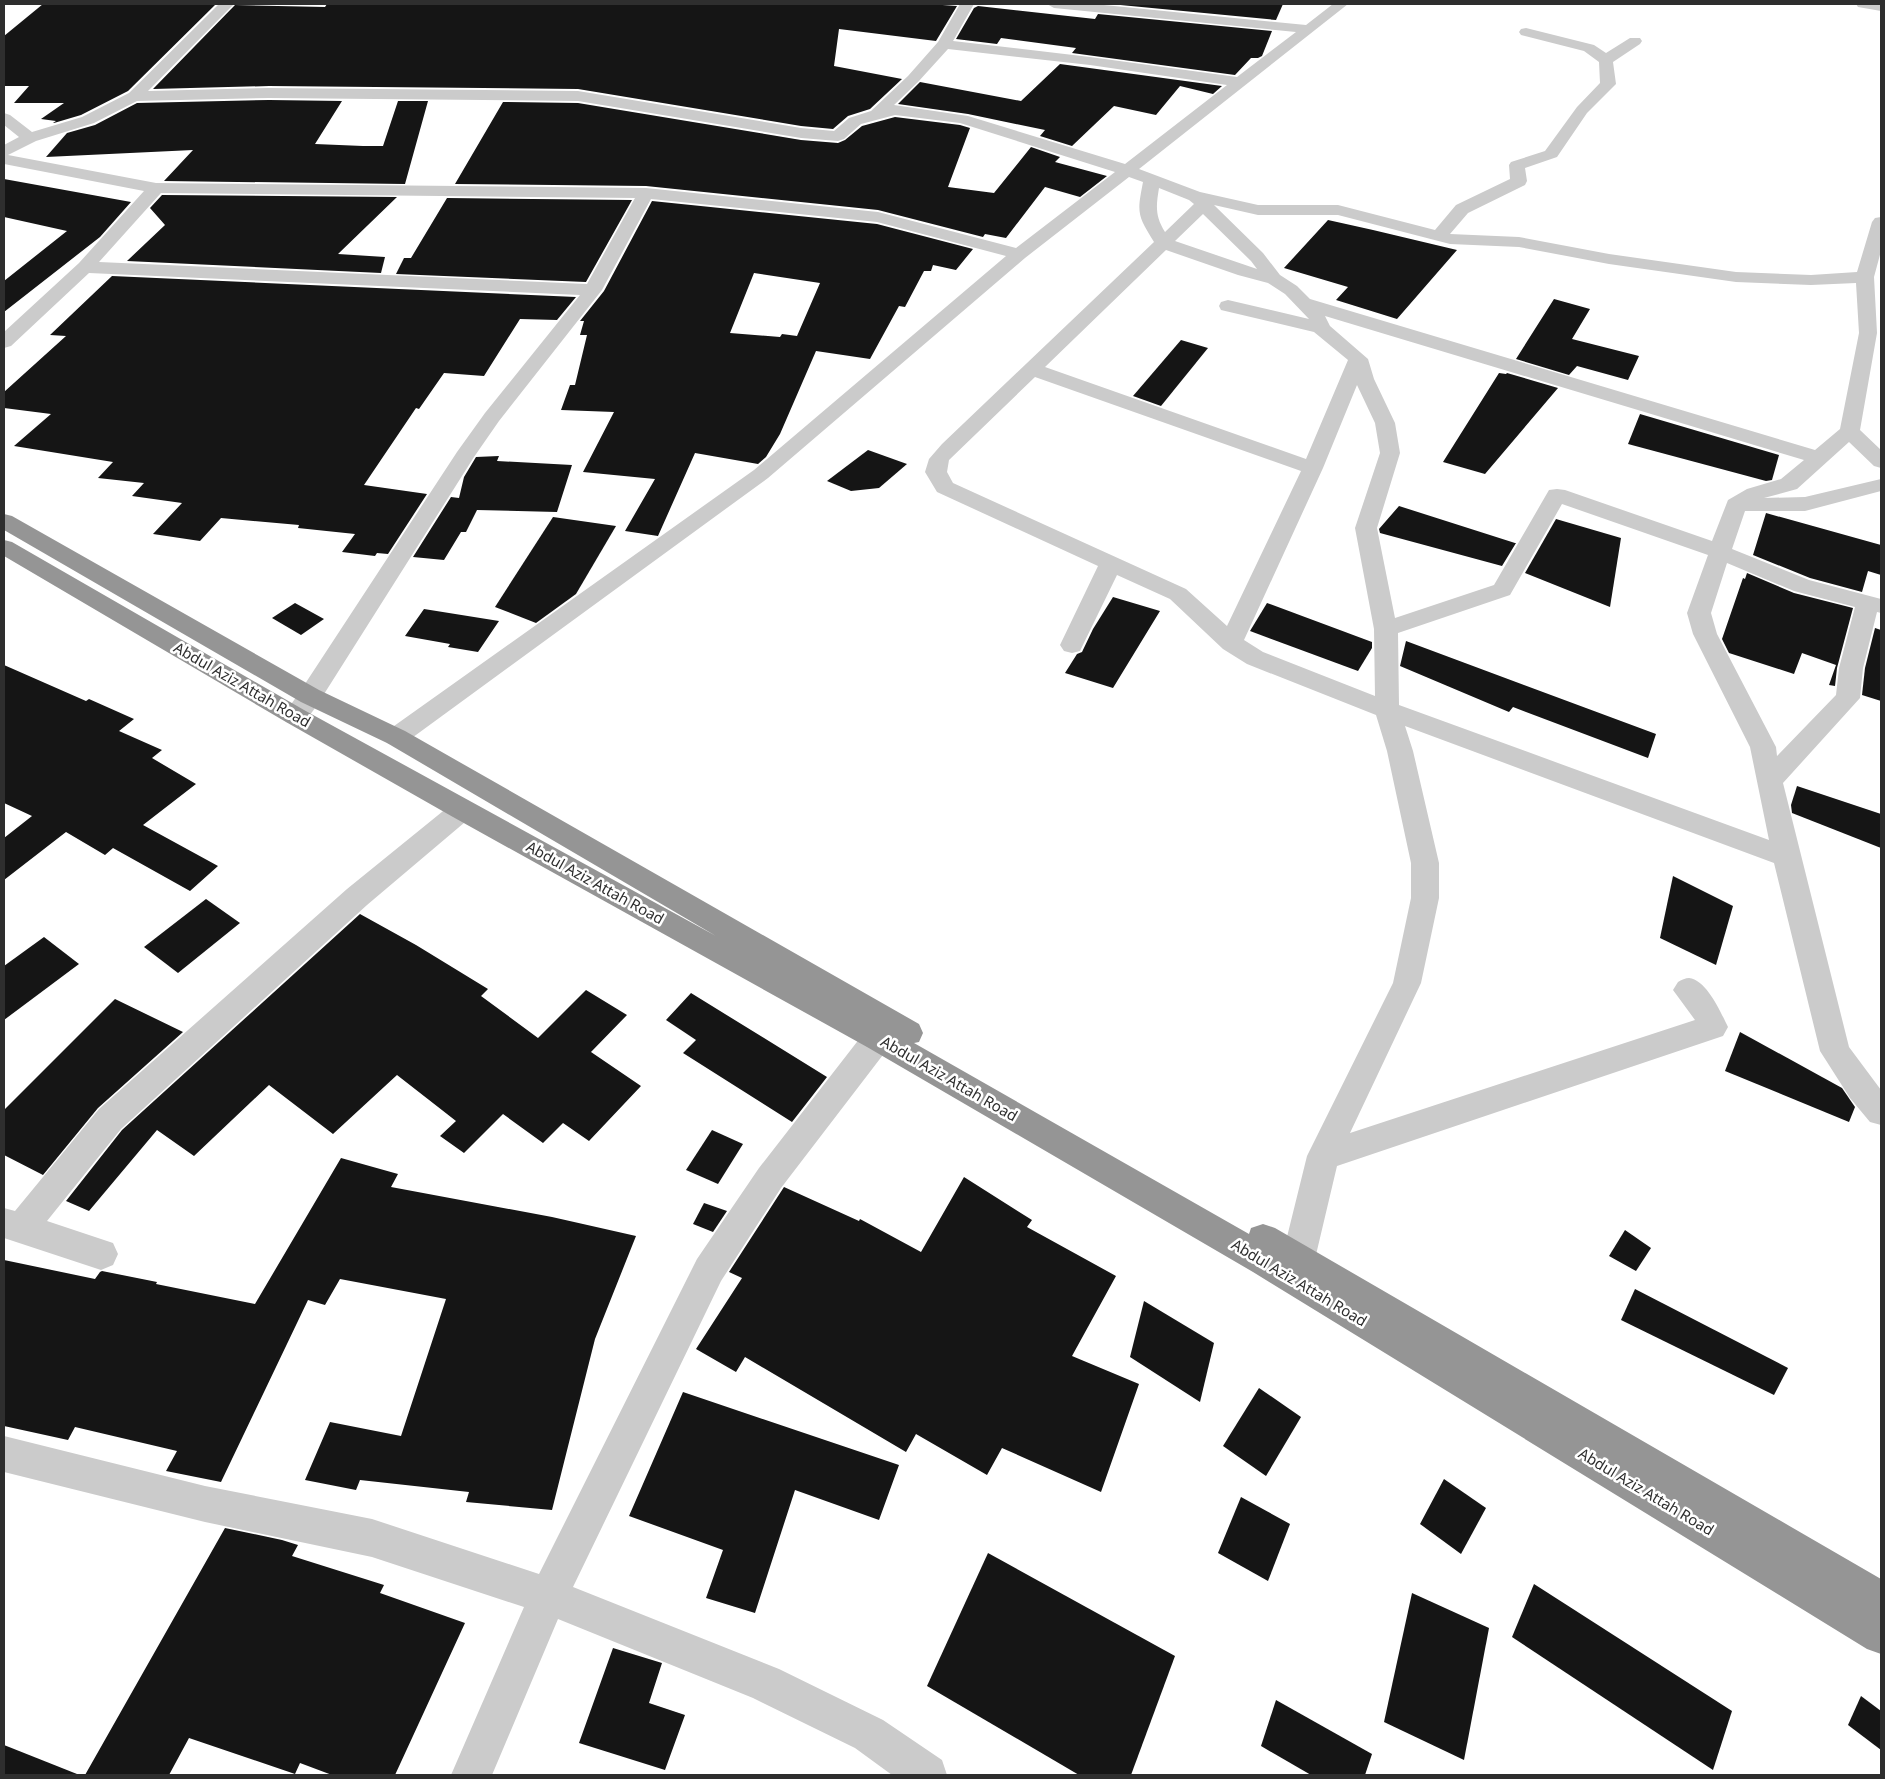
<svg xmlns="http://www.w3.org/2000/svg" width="1885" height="1779" viewBox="0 0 1885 1779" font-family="'Noto Sans',sans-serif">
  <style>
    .building { fill: #151515; fill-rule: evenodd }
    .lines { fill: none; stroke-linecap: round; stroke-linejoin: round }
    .minor { fill: #cbcbcb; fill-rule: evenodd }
    .highway { fill: #959595; fill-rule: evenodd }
    .labels { text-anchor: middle; stroke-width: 5; stroke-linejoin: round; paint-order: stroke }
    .street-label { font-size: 15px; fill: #2e2e2e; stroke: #fff }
  </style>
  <rect width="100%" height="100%" fill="#fff"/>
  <g class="building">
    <path d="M43,4H196L194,5H215L128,91L81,115L54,123H53L56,121L41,119L64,103H14L29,86H4V36Z"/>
    <path d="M327,4H928L957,6L936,41L839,29L834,66L902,79L870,109L848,116L833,129L801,126L578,89L269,86L153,89L235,5L325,7Z"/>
    <path d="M1110,4H1283L1276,20Z"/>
    <path d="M978,6L1095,19L1098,14L1272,31L1262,56L1258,58H1251L1235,75L1072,53L1076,48L1001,38L997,44L956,39L974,8Z"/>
    <path d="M1060,64L1222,86L1213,94L1180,86L1156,115L1114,106L1072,146L1040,136L1045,130L968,114L898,104L920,82L1021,101Z"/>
    <path d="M269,100L342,101L315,144L363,146H383L398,101H428L405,184L164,181L193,150L46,157L67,133L95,125L137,103Z"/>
    <path d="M503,102L578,103L801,140L838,143L845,140L862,126L895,117L960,125L970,128L948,187L994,193L1031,147L1060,157L1055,162L1107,176L1080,197L1045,187L1006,238L985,234L983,237L878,210L646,186L455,184Z"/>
    <path d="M4,179L131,202L100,237L4,312V281L67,231L4,217Z"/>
    <path d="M162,195L397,197L338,254L385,257L381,273L127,261L165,225L150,208Z"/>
    <path d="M447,198L632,200L586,282L396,274L404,258H411Z"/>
    <path d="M652,201L877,224L973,249L956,270L933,265L931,271H924L905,307L899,306L870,359L816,351L780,434L766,457L758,464L695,453L658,536L625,531L655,479L583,472L614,412L561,410L570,385H575L587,335H580L584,321H580L604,291ZM754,273L820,283L797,336L782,334L780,337L730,333Z"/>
    <path d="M1328,220L1373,230L1457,250L1397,319L1336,300L1348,287L1284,268Z"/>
    <path d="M112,276L576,297L557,320L520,319L484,376L444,373L419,409L416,408L364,485L427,494L388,554L377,553L375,556L342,552L355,534L298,528L299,525L221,518L200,541L153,534L182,503L132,496L144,483L98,478L113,462L14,446L51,414L4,408V392L66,336L50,335Z"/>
    <path d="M1554,299L1590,309L1572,339L1639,356L1628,380L1577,366L1569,375L1516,359Z"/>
    <path d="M1181,340L1208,348L1161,406L1133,396Z"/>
    <path d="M1499,373L1506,374L1507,373L1558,388L1485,474L1443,462Z"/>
    <path d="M1640,414L1779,455L1772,480L1766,481L1628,444Z"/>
    <path d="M868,450L907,464L879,488L851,491L827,481Z"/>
    <path d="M499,456L497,461L572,465L557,512L477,510L466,532H461L444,560L413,557L451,497L459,498L464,477L476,457Z"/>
    <path d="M1399,506L1515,543H1516L1502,566L1380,533L1379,529Z"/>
    <path d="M1766,513L1881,545V575L1868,571L1862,592L1810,578L1753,555Z"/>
    <path d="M553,517L616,526L576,594L536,623L495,607Z"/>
    <path d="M1556,519L1621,538L1610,607L1525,573Z"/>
    <path d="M1747,573L1794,593L1853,608L1837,668L1835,686L1829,685L1836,665L1802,653L1794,674L1729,653L1722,639L1743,578L1745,579Z"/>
    <path d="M1113,597L1160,611L1113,688L1065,673L1077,654L1082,652L1093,629Z"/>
    <path d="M295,603L324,619L301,635L272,618Z"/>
    <path d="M1267,603L1372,642V648L1358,671L1250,631Z"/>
    <path d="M424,609L499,621L478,652L448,647L450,644L405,636Z"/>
    <path d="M1875,628L1881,630V701L1862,695L1865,668Z"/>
    <path d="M1406,641L1656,734L1648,758L1513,707L1509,712L1400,666Z"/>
    <path d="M4,665L86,701L89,699L134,719L119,731L162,750L152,758L196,784L143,825L218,866L190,891L113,848L105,855L66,832L4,880V838L32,816L4,803Z"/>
    <path d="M1797,786L1881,814V848L1792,813L1791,805Z"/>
    <path d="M1673,876L1733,906L1716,965L1660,938Z"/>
    <path d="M206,899L240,923L178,973L144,947Z"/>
    <path d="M360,914L416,945L488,989L481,996L538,1038L586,990L627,1015L591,1052L641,1086L589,1141L563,1123L543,1143L503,1114L464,1153L440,1136L456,1121L397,1075L333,1134L269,1085L194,1156L157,1130L89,1211L66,1201L122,1130Z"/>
    <path d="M44,937L79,964L4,1020V966Z"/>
    <path d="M691,993L827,1077L792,1122L683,1053L696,1040L666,1020Z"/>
    <path d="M115,999L183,1032L98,1108L43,1175L4,1155V1110Z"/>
    <path d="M1740,1032L1842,1088L1855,1107L1849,1122L1725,1071Z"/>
    <path d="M712,1130L743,1144L718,1184L686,1170Z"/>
    <path d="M341,1158L398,1174L391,1187L552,1217L636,1236L595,1339L552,1510L466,1502L469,1492L360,1480L356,1490L305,1480L330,1422L401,1436L446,1299L340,1279L325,1305L308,1300L221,1482L166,1471L177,1451L75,1427L68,1440L4,1426V1260L95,1279L100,1272L102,1271L157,1282L156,1284L255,1304Z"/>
    <path d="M964,1177L1032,1220L1027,1227L1116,1276L1072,1356L1139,1384L1101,1492L1002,1448L987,1475L916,1434L906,1452L745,1357L736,1372L696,1349L742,1278L729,1272L784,1187L859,1221L860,1219L921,1252Z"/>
    <path d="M704,1203L727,1211L713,1232L693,1224Z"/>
    <path d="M1625,1230L1651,1248L1636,1271L1609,1256Z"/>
    <path d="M1635,1289L1788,1368L1774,1395L1621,1320Z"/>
    <path d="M1144,1301L1214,1343L1200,1402L1130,1357Z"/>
    <path d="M1259,1388L1301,1417L1266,1476L1223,1446Z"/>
    <path d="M683,1392L899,1465L879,1520L795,1490L755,1613L706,1598L723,1550L629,1516Z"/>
    <path d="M1444,1479L1486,1508L1461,1554L1420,1524Z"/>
    <path d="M1241,1497L1290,1524L1268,1581L1218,1553Z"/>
    <path d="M225,1528L282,1540L298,1545L292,1556L384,1585L380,1593L465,1623L395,1775H332L300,1763L295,1774L189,1738L169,1775H85Z"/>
    <path d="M988,1553L1175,1656L1131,1775H1079L927,1686Z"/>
    <path d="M1534,1584L1732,1711L1713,1770L1512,1637Z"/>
    <path d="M1412,1593L1489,1628L1464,1760L1384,1722Z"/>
    <path d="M613,1648L662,1663L649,1703L685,1715L665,1770L579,1743Z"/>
    <path d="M1861,1696L1881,1711V1750L1848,1725Z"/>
    <path d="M1276,1700L1372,1754L1365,1775H1311L1261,1746Z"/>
    <path d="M4,1745L77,1774V1775H4Z"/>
  </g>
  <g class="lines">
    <g class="minor">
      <path d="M219,4H234L148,91L269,88L578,91L801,128L834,131L849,118L871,111L908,76L938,42L960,4H974L953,41L1090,57L1237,77L1296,32L1054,8L1047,4H1094L1306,25L1333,4H1348L1139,169L1200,192L1258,205H1338L1435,230L1456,205L1510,179L1509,165L1511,162L1545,151L1577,107L1600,83L1599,62L1584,51L1521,35L1519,32L1521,29L1526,28L1594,45L1606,53L1630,38H1640L1642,41L1640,44L1613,62L1616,84L1587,113L1557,157L1525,168L1527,181L1525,185L1468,213L1450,234L1519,237L1609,254L1736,272L1811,275L1857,272L1872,222L1875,218L1881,217V251L1874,277L1877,333L1860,430L1881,450V468L1874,466L1849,442L1797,489L1764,498L1805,497L1881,479V491L1805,511H1745L1732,549L1809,580L1881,599V613L1877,612L1863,668L1860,698L1783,783L1849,1047L1881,1090V1125L1870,1122L1850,1098L1820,1051L1774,863L1405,726L1413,751L1439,863V898L1421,983L1350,1133L1695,1020L1673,990L1678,982C1681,980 1686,978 1689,978C1707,980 1721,1013 1728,1027L1723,1036L1337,1166L1315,1259L1310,1270C1294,1276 1280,1278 1264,1272L1259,1261L1264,1250L1285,1245L1307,1156L1393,983L1411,898V863L1387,751L1376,715L1247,664L1223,649L1170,599L1117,575L1080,651L1072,653L1064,651L1060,645L1098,566L937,492L925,472L929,459L942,444L1154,242C1137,215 1137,213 1143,182L1129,177L1025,258L768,478L405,743L396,746L387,743L383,737L387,731L754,470L1006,256L877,222L651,199L602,290L499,421L474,457L319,702C309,716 305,728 286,722L283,716L301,690L457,452L485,413L580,295L89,273L11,346L4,348V332L79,263L144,191L4,164V145L19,137L4,125V113L10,115L32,132L82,117L129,93ZM948,49L1090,65L1227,85L1125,164L968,116L894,105L918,82ZM269,98L578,101L801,138L838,141L844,139L861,124L895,115L960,123L1115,172L1016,248L878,212L646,188L156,183L8,155L36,141L94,123L137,101ZM1159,188L1189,200L1194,204L1165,232C1155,216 1156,206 1159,188ZM161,193L635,198L587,284L99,262ZM1214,205L1258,215H1338L1450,244L1519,247L1609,264L1736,282L1811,285L1856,283L1859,333L1840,429L1815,450L1310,299L1297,286L1280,275L1263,253ZM1203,214L1251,261L1257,269L1175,241ZM1166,250L1238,275L1268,283L1285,294L1309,319L1228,300L1221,302L1219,306L1221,310L1314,332L1348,360L1306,459L1045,367ZM1325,316L1804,460L1781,479L1747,489L1728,500L1712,541L1565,490L1557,489L1549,490L1494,585L1395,618L1377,528L1400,453L1395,423L1374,379L1368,359L1330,326ZM1035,377L1301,471L1227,626L1186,589L953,483L947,472L949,460ZM1357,385L1375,423L1380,453L1355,528L1374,629L1375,696L1263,652L1244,640L1323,468ZM1562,504L1708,555L1687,613L1693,634L1750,747L1769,840L1399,705L1398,633L1510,595ZM1727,563L1794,591L1855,607L1839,668L1836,695L1777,756L1776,747L1717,634L1711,613Z"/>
      <path d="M1856,4H1881V11L1858,7Z"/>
      <path d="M462,800L471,803L475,810L471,817L367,905L121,1129L47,1221L113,1243L118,1254L113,1265L101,1270L4,1238V1208L15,1211L99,1109L347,889L453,803Z"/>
      <path d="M878,1025L889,1029L893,1038L889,1047L781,1188L721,1281L573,1587L779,1669L883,1720L942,1760L947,1775H892L855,1748L753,1698L558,1619L492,1775H451L524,1607L372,1557L205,1522L4,1472V1436L205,1486L372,1519L539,1574L697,1259L759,1168L867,1029Z"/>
    </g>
    <path class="highway" d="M4,514L12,516L319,690L405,731L919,1024L923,1033L919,1042L914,1043L1249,1234L1251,1228L1263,1224L1275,1228L1881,1579V1654L1867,1649L1253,1272L867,1047L453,817L286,722L4,556V540L12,542L304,710L716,936L387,743L301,702L4,530Z"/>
  </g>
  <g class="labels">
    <g class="street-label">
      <text transform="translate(242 685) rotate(30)" y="5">Abdul Aziz Attah Road</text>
      <text transform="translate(595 883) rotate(29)" y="5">Abdul Aziz Attah Road</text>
      <text transform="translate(949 1079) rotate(30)" y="5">Abdul Aziz Attah Road</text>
      <text transform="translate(1299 1283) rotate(31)" y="5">Abdul Aziz Attah Road</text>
      <text transform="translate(1646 1492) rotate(31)" y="5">Abdul Aziz Attah Road</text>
    </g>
  </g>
  <rect width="1885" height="1779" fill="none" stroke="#2e2e2e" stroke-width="10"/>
</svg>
